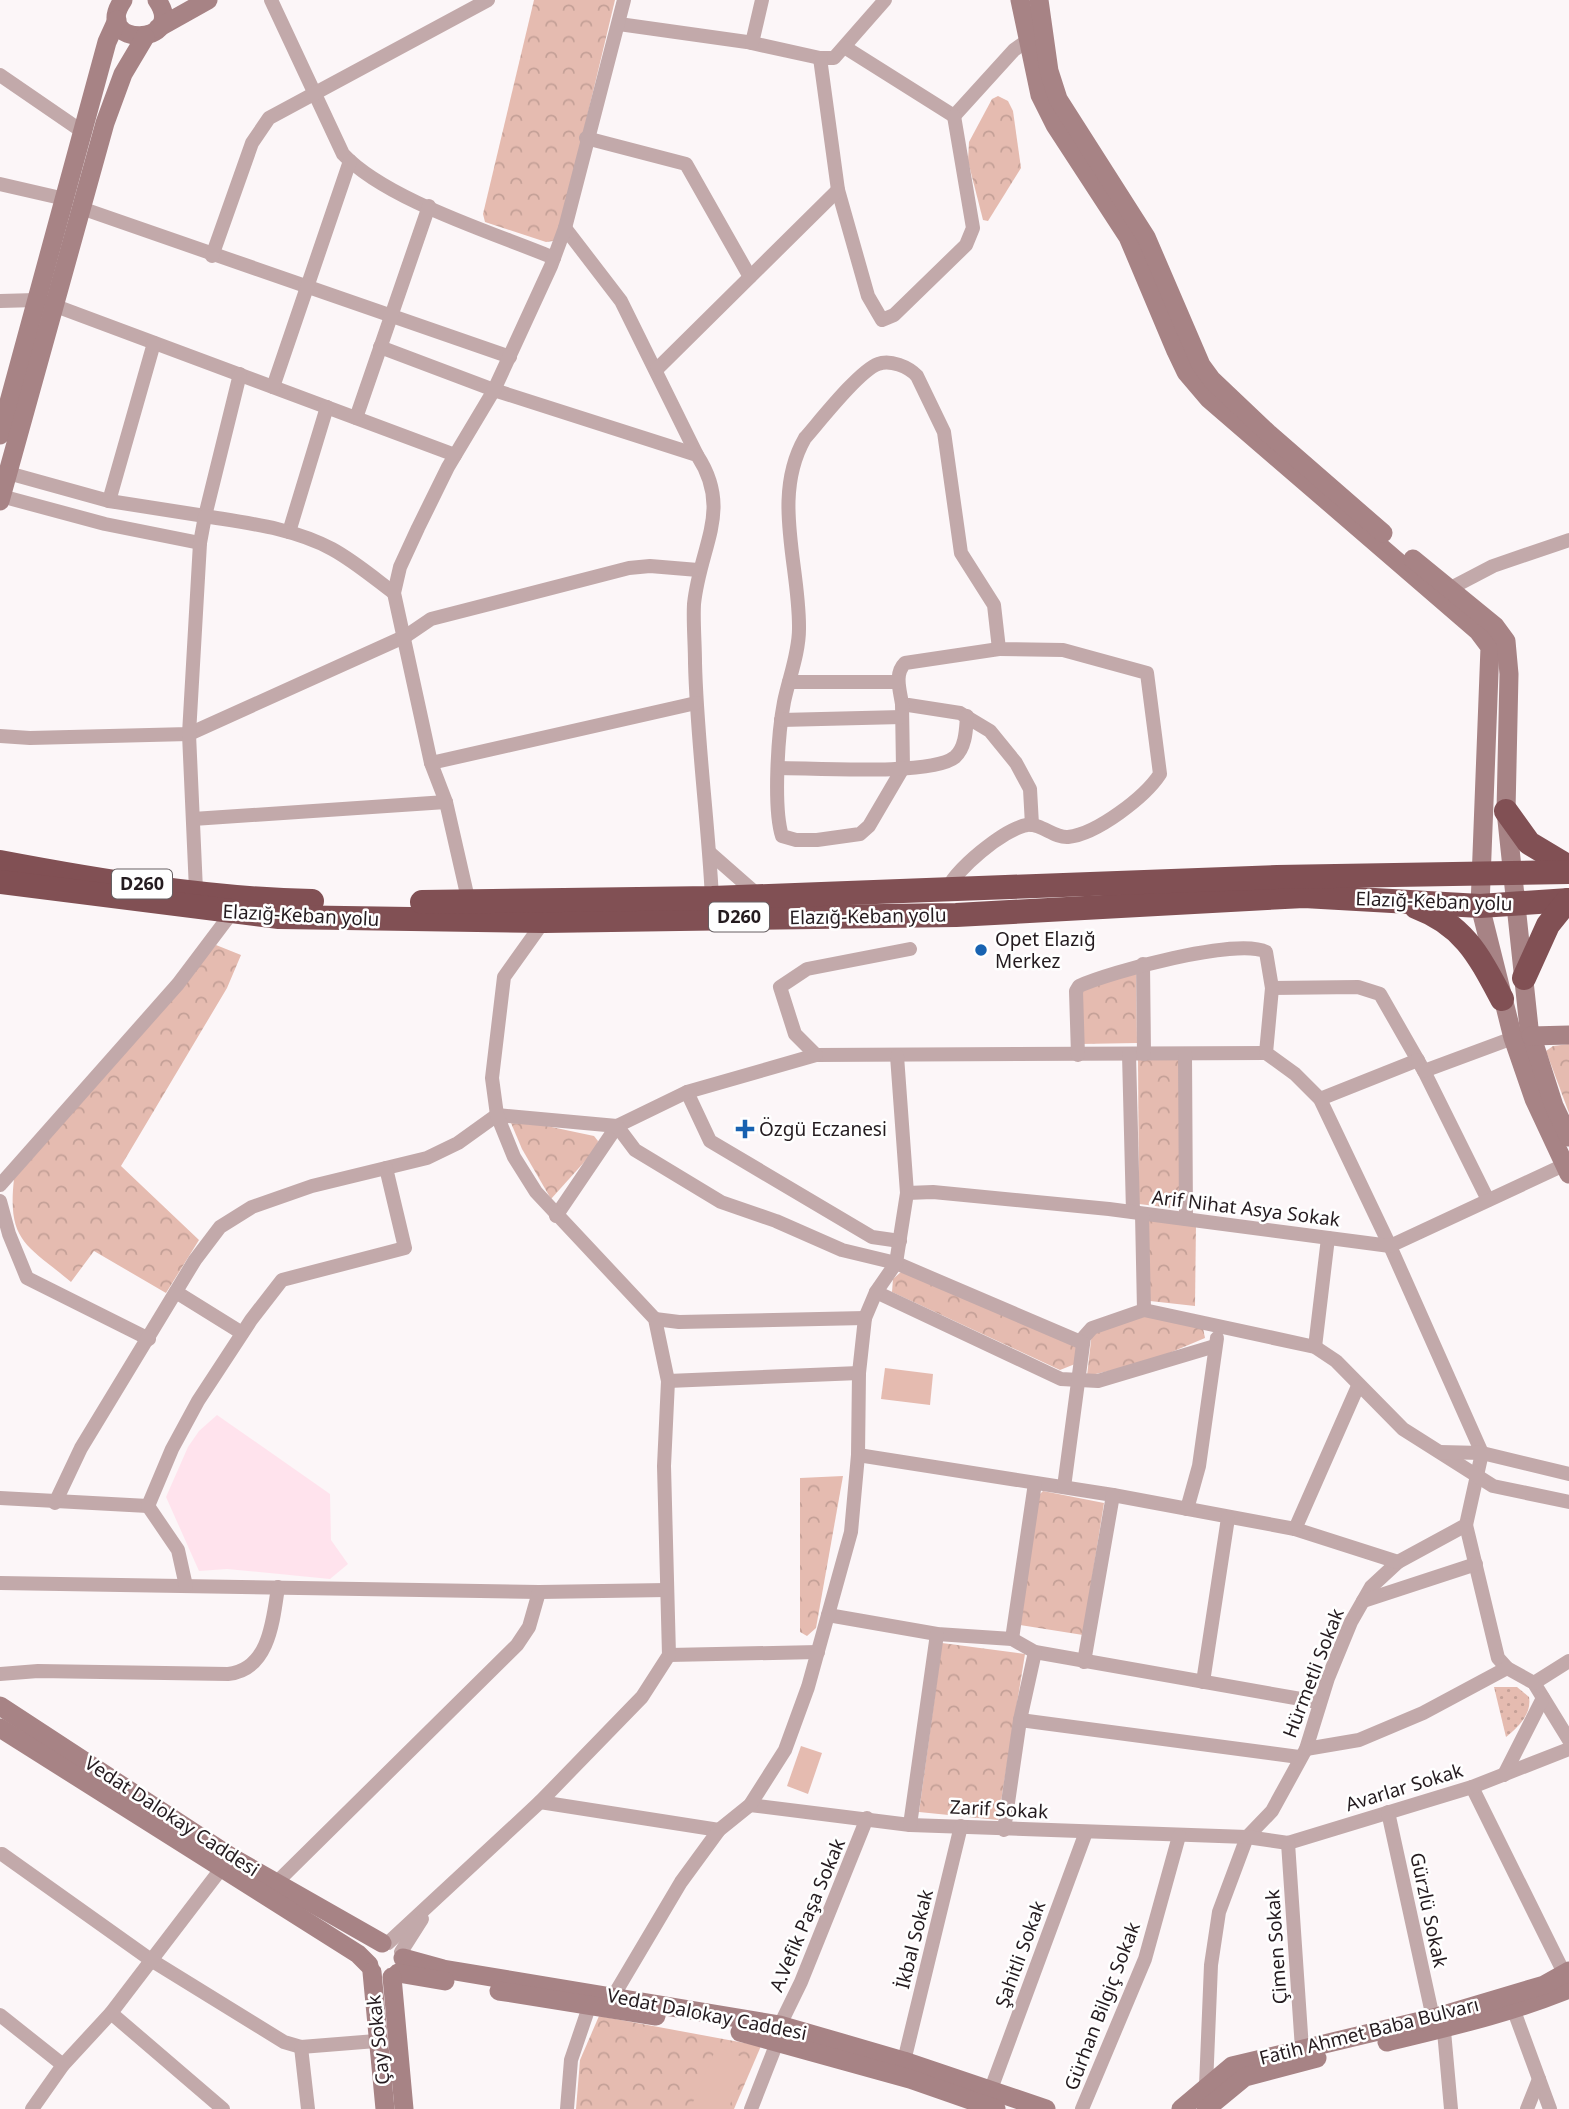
<svg xmlns="http://www.w3.org/2000/svg" width="1569" height="2109" viewBox="0 0 1569 2109" font-family="'Noto Sans',sans-serif">
  <style>
    .built { fill: #ffe3ed }
    .grass { fill: url(#grass-dots) }
    .park { fill: url(#park-crowns) }
    .pitch { fill: #e5bbb0 }
    .lines { fill: none; stroke-linecap: round; stroke-linejoin: round }
    .street { stroke: #c2a9aa; stroke-width: 14 }
    .secondary { stroke: #a78385; stroke-width: 19 }
    .highway { stroke: #815054; stroke-width: 24 }
    .poi-dot { fill: #1862b1; stroke: #fff; stroke-width: 2.5 }
    .labels { text-anchor: middle; stroke-width: 5; stroke-linejoin: round; paint-order: stroke }
    .shield { fill: #fff; stroke: #665f62; stroke-width: 2 }
    .shield-label { font-size: 18px; font-weight: bold; fill: #241b1f }
    .street-label { font-size: 19px; fill: #241b1f; stroke: #fff }
    .poi-label { font-size: 19px; fill: #241b1f; stroke: #fff; text-anchor: start }
  </style>
  <defs>
    <pattern id="grass-dots" width="8" height="8" patternUnits="userSpaceOnUse" patternTransform="scale(1.75)"><rect width="8" height="8" fill="#e5bbb0"/><path d="M2 2h.1M6 6h.1" fill="none" stroke="#c4a097" stroke-width="1.8" stroke-linecap="round"/></pattern>
    <pattern id="park-crowns" width="20" height="18" patternUnits="userSpaceOnUse" patternTransform="scale(1.75)"><rect width="20" height="18" fill="#e5bbb0"/><path d="M2 6a3 3 0 1 1 6 0M12 15a3 3 0 1 1 6 0" fill="none" stroke="#c4a097"/></pattern>
  </defs>
  <rect width="100%" height="100%" fill="#fcf6f8"/>
  <path class="built" d="M217,1415L330,1494L331,1540L348,1564L330,1579L227,1569L199,1571L166,1497L188,1447L199,1431Z"/>
  <path class="grass" d="M1494,1687H1517L1529,1697C1532,1714 1518,1727 1506,1737Z"/>
  <g class="park">
    <path d="M534,0H615L559,234L553,241L546,242L485,222L483,214Z"/>
    <path d="M998,96L1008,101L1013,111L1021,168L988,221L983,220L968,161L969,142L992,99Z"/>
    <path d="M216,945L241,955L227,988L121,1166L199,1240L166,1293L94,1251L71,1282C27,1245 7,1242 14,1179Z"/>
    <path d="M1136,969L1137,1043L1081,1044L1079,989Z"/>
    <path d="M1569,1044V1113L1546,1051L1553,1046Z"/>
    <path d="M1138,1058H1180V1209L1139,1204Z"/>
    <path d="M511,1123L542,1125L594,1136L598,1141L596,1149L551,1199L522,1149Z"/>
    <path d="M1148,1219L1196,1224L1195,1306L1150,1301Z"/>
    <path d="M902,1271L1077,1347L1075,1364L1060,1370L892,1292L893,1279Z"/>
    <path d="M1148,1314L1203,1328L1205,1338L1148,1362L1087,1376L1092,1332Z"/>
    <path d="M843,1476L816,1628L807,1636L800,1632V1478Z"/>
    <path d="M1043,1491L1104,1503L1083,1635L1020,1625L1038,1496Z"/>
    <path d="M942,1643L1025,1654L998,1820L919,1812Z"/>
    <path d="M599,2016L761,2046L734,2109H576L580,2060Z"/>
  </g>
  <g class="pitch">
    <path d="M885,1368L933,1374L930,1405L881,1399Z"/>
    <path d="M801,1746L822,1753L808,1794L787,1786Z"/>
    <path d="M717,2046L749,2060L728,2109H690Z"/>
  </g>
  <g class="lines">
    <g class="street">
      <path d="M271,0L343,154C386,200 494,233 554,258"/>
      <path d="M619,24L747,42L820,58H834L885,0"/>
      <path d="M752,43L762,0"/>
      <path d="M846,48L954,116L1014,50L1028,40"/>
      <path d="M820,58L838,190L868,296L882,320L894,315L966,245L973,228L954,116"/>
      <path d="M0,75L83,132"/>
      <path d="M586,138L686,164L750,277"/>
      <path d="M0,184L65,199"/>
      <path d="M81,208L510,357"/>
      <path d="M565,228L621,301L697,455"/>
      <path d="M212,256L252,143L269,118L488,0"/>
      <path d="M0,301L36,300L53,305L455,455"/>
      <path d="M380,347L494,390L697,455C733,510 700,545 694,604C693,623 695,643 695,663C697,741 708,819 712,898"/>
      <path d="M657,369L838,190"/>
      <path d="M273,387L350,161"/>
      <path d="M356,418L429,206"/>
      <path d="M8,473L109,501L205,516L240,374"/>
      <path d="M1,496L105,524L200,543"/>
      <path d="M109,501L154,343"/>
      <path d="M289,532L327,407"/>
      <path d="M1449,589L1493,566L1569,540"/>
      <path d="M999,649L905,663C894,674 900,690 902,704L960,713L990,731L1016,763L1030,789L1032,825"/>
      <path d="M789,682H898"/>
      <path d="M902,704L903,768L869,826L860,834L817,840H796L782,836C773,807 778,733 784,702C789,678 799,653 799,629C800,566 771,497 805,438C820,421 859,371 878,364C890,359 909,367 917,376L944,432L961,553L994,605L999,649L1063,650L1147,673L1160,774C1145,797 1097,834 1068,837C1054,838 1041,823 1027,825C1004,829 954,870 946,892"/>
      <path d="M781,720L902,717"/>
      <path d="M0,736L30,738L189,734L406,636L431,619L629,568L650,566L698,570"/>
      <path d="M431,763L696,703"/>
      <path d="M778,768C813,768 932,776 955,757C966,747 966,729 967,716"/>
      <path d="M193,819L446,802"/>
      <path d="M710,853L759,896"/>
      <path d="M196,890L189,734L200,543L205,516C247,523 293,528 332,549C354,561 374,578 394,593"/>
      <path d="M469,903L446,802L431,763L394,593L400,567L418,528L448,467L494,390L551,266L565,228L624,0"/>
      <path d="M910,949L807,969L780,987L795,1034L816,1055L1266,1053"/>
      <path d="M1143,964L1144,1054"/>
      <path d="M1272,988L1358,987L1380,994L1424,1071L1488,1200"/>
      <path d="M1129,1054L1133,1212"/>
      <path d="M1185,1054L1186,1219"/>
      <path d="M1078,1055L1076,991L1079,986C1109,972 1238,937 1266,952L1272,988L1266,1053L1295,1074L1320,1099L1390,1246L1482,1453L1466,1525L1398,1562L1371,1587L1351,1622L1328,1678L1306,1749L1272,1811L1247,1837L1219,1912L1211,1965L1206,2086"/>
      <path d="M1424,1071L1513,1038"/>
      <path d="M687,1092L710,1141L872,1237L900,1241"/>
      <path d="M1320,1099L1418,1060"/>
      <path d="M0,1185L178,984L227,919L228,913"/>
      <path d="M907,1193L933,1192L1109,1209L1390,1246L1564,1165"/>
      <path d="M0,1201L9,1234L27,1278L149,1339"/>
      <path d="M556,1216L617,1126L687,1092L816,1055"/>
      <path d="M176,1292L242,1333"/>
      <path d="M876,1292L1061,1379L1098,1381L1215,1346"/>
      <path d="M1144,1310L1315,1347L1336,1361L1403,1429L1493,1486L1569,1502"/>
      <path d="M655,1319L679,1322L865,1318"/>
      <path d="M1315,1347L1328,1238"/>
      <path d="M668,1381L859,1373"/>
      <path d="M1440,1452L1482,1453L1569,1474"/>
      <path d="M858,1455L1113,1495L1295,1529L1398,1562"/>
      <path d="M1064,1487L1084,1337L1092,1328L1144,1310L1142,1214"/>
      <path d="M0,1498L148,1506"/>
      <path d="M55,1503L81,1448L195,1260L220,1227L252,1207L312,1186L427,1158L458,1143L497,1115L617,1126L635,1150L721,1202L776,1221L842,1250L896,1263L1083,1343"/>
      <path d="M1187,1509L1199,1466L1217,1338"/>
      <path d="M1466,1525L1498,1658L1507,1668L1534,1683L1569,1740"/>
      <path d="M1295,1529L1358,1386"/>
      <path d="M0,1583L539,1592L667,1590"/>
      <path d="M186,1586L178,1550L148,1506L172,1449L198,1401L251,1320L282,1280L405,1248L386,1168"/>
      <path d="M1363,1601L1476,1564"/>
      <path d="M828,1615L937,1634L1012,1639L1035,1652L1318,1702"/>
      <path d="M1012,1639L1035,1483"/>
      <path d="M669,1655L818,1652"/>
      <path d="M1084,1662L1113,1495"/>
      <path d="M0,1674L38,1671L228,1674C269,1670 273,1621 278,1587"/>
      <path d="M1203,1682L1228,1518"/>
      <path d="M1534,1683L1569,1661"/>
      <path d="M1020,1720L1299,1757"/>
      <path d="M1306,1749L1359,1740L1423,1713L1507,1668"/>
      <path d="M1504,1775L1543,1698"/>
      <path d="M1472,1787L1564,1973"/>
      <path d="M540,1802L719,1830"/>
      <path d="M750,1805L910,1825L1247,1837L1288,1843L1472,1787L1569,1749"/>
      <path d="M1388,1812L1433,2018"/>
      <path d="M910,1825L937,1634"/>
      <path d="M1004,1830L1020,1720L1035,1652"/>
      <path d="M1288,1843L1302,2049"/>
      <path d="M2,1854L151,1960L284,2042L301,2047L376,2041"/>
      <path d="M276,1883L517,1645L529,1627L539,1592"/>
      <path d="M388,1943L540,1802L642,1697L669,1655L664,1466L668,1381L655,1319L536,1192L514,1157L497,1115L492,1078L504,977L544,921"/>
      <path d="M401,1952L422,1919"/>
      <path d="M614,1995L681,1882L719,1830L750,1805L785,1750L808,1687L851,1532L858,1455L859,1373L865,1318L876,1292L896,1263L907,1193L897,1056"/>
      <path d="M1514,2011L1550,2109"/>
      <path d="M111,2013L223,2109"/>
      <path d="M0,2015L63,2065"/>
      <path d="M780,2025L801,1982L867,1818"/>
      <path d="M1444,2031L1451,2109"/>
      <path d="M301,2047L308,2109"/>
      <path d="M904,2061L961,1826"/>
      <path d="M991,2089L1086,1832"/>
      <path d="M32,2109L63,2065L111,2013L221,1869"/>
      <path d="M567,2109L571,2060L589,2007"/>
      <path d="M751,2109L778,2040"/>
      <path d="M1082,2109L1145,1959L1179,1836"/>
      <path d="M1527,2109L1539,2079"/>
    </g>
    <g class="secondary">
      <path d="M123,0C90,48 189,47 157,0"/>
      <path d="M1020,0L1040,95L1055,125L1128,237L1176,351L1186,372L1209,399L1478,631L1490,647L1480,906L1513,1038L1534,1099L1569,1174"/>
      <path d="M1039,0L1049,71L1058,99L1146,237L1201,365L1212,380L1268,433L1383,533"/>
      <path d="M158,28L208,0"/>
      <path d="M0,435L107,42L117,20"/>
      <path d="M0,501L105,123L123,74L145,37"/>
      <path d="M1413,559L1495,626L1506,641L1509,674L1506,811L1529,1028L1554,1106L1569,1137"/>
      <path d="M1531,1036L1569,1035"/>
      <path d="M0,1706L231,1857L382,1943"/>
      <path d="M0,1728L358,1954L369,1965"/>
      <path d="M403,1958L443,1969L780,2025L904,2061L1046,2109"/>
      <path d="M372,1972L385,2109"/>
      <path d="M398,1973L445,1981"/>
      <path d="M392,1977L404,2109"/>
      <path d="M499,1991L656,2016"/>
      <path d="M740,2032L910,2079L996,2109"/>
      <path d="M1387,2042C1452,2026 1507,2014 1569,1989"/>
      <path d="M1181,2109L1232,2066L1433,2018L1544,1985L1569,1971"/>
      <path d="M1206,2109L1245,2077L1317,2058"/>
    </g>
    <g class="highway">
      <path d="M1506,811L1529,843L1569,867"/>
      <path d="M0,862C100,881 210,899 312,901"/>
      <path d="M0,882L279,917L544,921L956,915L1304,896L1480,906L1569,900"/>
      <path d="M422,902L712,898L1277,877L1569,872"/>
      <path d="M1416,907C1464,925 1479,956 1502,999"/>
      <path d="M1524,978L1548,925L1568,900"/>
    </g>
  </g>
  <g class="poi-dot">
    <circle cx="981" cy="950" r="7"/>
    <path d="M741.5 1118.5h7v7h7v7h-7v7h-7v-7h-7v-7h7z"/>
  </g>
  <g class="labels">
    <g class="shield">
      <rect x="112" y="869.5" width="60" height="29" rx="5"/>
      <rect x="709" y="902.5" width="60" height="29" rx="5"/>
    </g>
    <g class="shield-label">
      <text x="142" y="890">D260</text>
      <text x="739" y="923">D260</text>
    </g>
    <g class="street-label">
      <text transform="translate(1434 901) rotate(2)" y="7">Elazığ-Keban yolu</text>
      <text transform="translate(301 915) rotate(3)" y="7">Elazığ-Keban yolu</text>
      <text transform="translate(868 916) rotate(-1)" y="7">Elazığ-Keban yolu</text>
      <text transform="translate(1246 1208) rotate(7)" y="7">Arif Nihat Asya Sokak</text>
      <text transform="translate(1313 1673) rotate(-69)" y="7">Hürmetli Sokak</text>
      <text transform="translate(1404 1787) rotate(-17)" y="7">Avarlar Sokak</text>
      <text transform="translate(999 1809) rotate(3)" y="7">Zarif Sokak</text>
      <text transform="translate(172 1816) rotate(33)" y="7">Vedat Dalokay Caddesi</text>
      <text transform="translate(1429 1910) rotate(78)" y="7">Gürzlü Sokak</text>
      <text transform="translate(807 1915) rotate(-67)" y="7">A.Vefik Paşa Sokak</text>
      <text transform="translate(914 1939) rotate(-76)" y="7">İkbal Sokak</text>
      <text transform="translate(1276 1947) rotate(-94)" y="7">Çimen Sokak</text>
      <text transform="translate(1020 1954) rotate(-70)" y="7">Şahitli Sokak</text>
      <text transform="translate(1102 2006) rotate(-69)" y="7">Gürhan Bilgiç Sokak</text>
      <text transform="translate(707 2014) rotate(11)" y="7">Vedat Dalokay Caddesi</text>
      <text transform="translate(1369 2031) rotate(-14)" y="7">Fatih Ahmet Baba Bulvarı</text>
      <text transform="translate(378 2040) rotate(-96)" y="7">Çay Sokak</text>
    </g>
    <g class="poi-label">
      <text x="995" y="946">Opet Elazığ<tspan x="995" dy="22">Merkez</tspan></text>
      <text x="759" y="1136">Özgü Eczanesi</text>
    </g>
  </g>
</svg>
